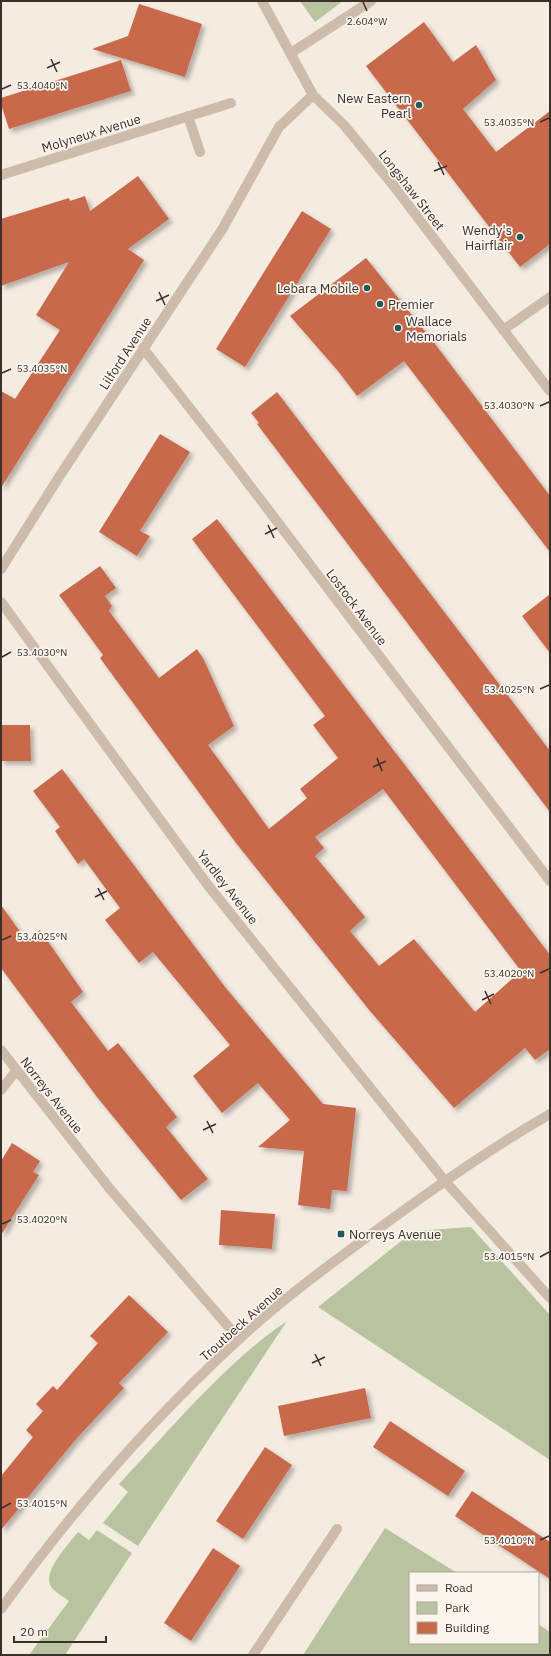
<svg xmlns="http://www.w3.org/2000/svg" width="551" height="1656" viewBox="0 0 551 1656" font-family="'IBM Plex Sans',sans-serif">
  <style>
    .green { fill: #b8c4a0 }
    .building { fill: #c8694b; fill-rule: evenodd; filter: url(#shadow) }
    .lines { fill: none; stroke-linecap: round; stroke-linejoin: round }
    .service { stroke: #cdbbac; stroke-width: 10 }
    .minor { stroke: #cdbbac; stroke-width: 10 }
    .tertiary { stroke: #cdbbac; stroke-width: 10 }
    .ticks { fill: none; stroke: #3b302b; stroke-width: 1.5 }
    .poi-dot { fill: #1f5a5e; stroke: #fbf5ee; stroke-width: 1.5 }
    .labels { text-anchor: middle; stroke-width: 3.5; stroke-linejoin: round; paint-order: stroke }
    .poi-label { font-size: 13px; fill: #3b302b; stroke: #fbf5ee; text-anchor: end }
    .street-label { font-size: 13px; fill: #3b302b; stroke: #fbf5ee }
    .ticks-label { font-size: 10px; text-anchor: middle; fill: #3b302b; stroke: #fbf5ee; stroke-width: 3.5; stroke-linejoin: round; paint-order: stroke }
  </style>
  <defs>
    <filter id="shadow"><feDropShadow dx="3.5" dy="3.5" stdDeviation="2" flood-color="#0004"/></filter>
  </defs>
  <rect width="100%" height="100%" fill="#f4ebe1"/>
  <g class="green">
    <path d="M300,1H343L315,22Z"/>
    <path d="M471,1227L550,1315V1460L318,1307L414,1231Z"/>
    <path d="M287,1321L138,1546L103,1523L128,1492L119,1484C170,1430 226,1362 287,1321Z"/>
    <path d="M385,1528L457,1573H410V1643H538V1624L550,1632V1655H303Z"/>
    <path d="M97,1530L132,1553L65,1655H29L69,1601C64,1597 56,1593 52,1588C40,1573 69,1544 78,1532L89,1540Z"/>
  </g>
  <g class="building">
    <path d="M139,4L202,24L185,77L92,49L128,36Z"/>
    <path d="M424,22L453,62L476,45L496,80L463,109L496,152L550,111V244L520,267L366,66Z"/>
    <path d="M121,60L131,91L9,129L1,104V98Z"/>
    <path d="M138,176L169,219L128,249L144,260L1,488V391L15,399L60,330L36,315L69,262L1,286V219L69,198L70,201L85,196L90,211Z"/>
    <path d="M302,211L331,229L245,367L216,349Z"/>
    <path d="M366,258L432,340L550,496V552L404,361L357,396L338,371L290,316Z"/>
    <path d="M277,392L550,751V812L257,424L259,423L251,413Z"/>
    <path d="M160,434L190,452L140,531L150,536L137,556L99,532Z"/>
    <path d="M217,519L550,955V1049L535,1060L525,1048L454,1108L370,1011L236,843L100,658L103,655L59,595L100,566L116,588L105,596L112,606L109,611L159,678L197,649L204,660L234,726L208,745L269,829L307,798L300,789L338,758L313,725L325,716L192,539ZM383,789L521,971L475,1012L414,939L379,966L350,931L365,917L315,856L324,848L315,837Z"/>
    <path d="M550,594V653L522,616Z"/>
    <path d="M1,725H30L31,761H1Z"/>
    <path d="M62,769L225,987L323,1104L356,1108L347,1191L332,1190L330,1209L298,1205L304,1151L258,1147L290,1120L258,1083L222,1113L193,1076L230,1045L153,952L139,963L105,920L120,908L84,859L78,864L55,831L60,827L33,791Z"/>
    <path d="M1,905L26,940L40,930L83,992L71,1002L108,1051L118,1043L177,1117L166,1127L208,1179L181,1200L97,1097L1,968Z"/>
    <path d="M12,1143L40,1161L33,1172L39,1175L1,1235V1161Z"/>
    <path d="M221,1210L275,1214L272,1249L219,1245Z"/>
    <path d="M129,1295L168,1332L119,1383L124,1388L77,1438L1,1530V1476L33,1437L26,1430L43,1411L36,1404L53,1386L57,1390L98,1343L90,1336Z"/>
    <path d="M365,1388L371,1418L284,1436L278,1406Z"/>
    <path d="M390,1421L465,1471L448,1496L373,1447Z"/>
    <path d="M265,1447L292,1465L243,1539L216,1521Z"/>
    <path d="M472,1491L550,1542V1579L455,1516Z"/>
    <path d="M213,1548L240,1566L191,1641L164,1623Z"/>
  </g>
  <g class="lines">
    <g class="service">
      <path d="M291,53L371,1"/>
      <path d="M253,1655L337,1529"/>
    </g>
    <g class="minor">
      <path d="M188,116L200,152"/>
      <path d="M1,175L231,103"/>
      <path d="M503,330L550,297"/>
      <path d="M143,348L235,466L550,881"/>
      <path d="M1,569L59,477L223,228L279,127L313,95"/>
      <path d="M1,602L207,884L444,1180L550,1298"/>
      <path d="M1,1050L110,1189L239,1339"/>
      <path d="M1,1090L16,1071"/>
      <path d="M1,1609C71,1512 150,1421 238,1340C279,1302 325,1268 370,1235C428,1192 487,1150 550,1114"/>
    </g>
    <path class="tertiary" d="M262,1L313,95L344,125L393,185L550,391"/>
  </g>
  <path class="ticks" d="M363,2L367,11M51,59L57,72M47,68L60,62M2,89L11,85M540,122L549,118M438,162L444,175M434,171L447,166M159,292L165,305M156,301L169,295M2,373L11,369M540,406L549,402M268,525L274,538M265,534L277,528M2,657L11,652M540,689L549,685M377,758L382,771M373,767L386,761M98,888L104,900M95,897L107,891M2,940L11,936M540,973L549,969M485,991L491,1004M482,1000L494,994M207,1121L213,1133M203,1130L216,1124M2,1224L11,1220M540,1257L549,1252M315,1354L321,1366M312,1363L325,1357M2,1508L11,1503M540,1540L549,1536"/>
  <g class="poi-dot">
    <circle cx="419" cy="105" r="4"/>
    <circle cx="520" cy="237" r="4"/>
    <circle cx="367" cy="288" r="4"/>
    <circle cx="380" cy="304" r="4"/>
    <circle cx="398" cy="328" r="4"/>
    <rect x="337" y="1230" width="8" height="8" rx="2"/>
  </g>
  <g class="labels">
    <g class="poi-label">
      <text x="411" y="103">New Eastern<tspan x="411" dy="15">Pearl</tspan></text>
      <text x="512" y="235">Wendy's<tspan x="512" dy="15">Hairflair</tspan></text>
      <text x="359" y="293">Lebara Mobile</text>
      <text x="388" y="309" text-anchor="start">Premier</text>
      <text x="406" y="326" text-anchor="start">Wallace<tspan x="406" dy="15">Memorials</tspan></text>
      <text x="349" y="1239" text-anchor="start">Norreys Avenue</text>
    </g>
    <g class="street-label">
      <text transform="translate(91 133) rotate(-17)" y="5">Molyneux Avenue</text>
      <text transform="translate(412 190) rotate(52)" y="5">Longshaw Street</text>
      <text transform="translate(125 353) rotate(-57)" y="5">Lilford Avenue</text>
      <text transform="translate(357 607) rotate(53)" y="5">Lostock Avenue</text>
      <text transform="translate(228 887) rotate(52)" y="5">Yardley Avenue</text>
      <text transform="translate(52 1095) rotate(52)" y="5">Norreys Avenue</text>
      <text transform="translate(241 1323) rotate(-42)" y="5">Troutbeck Avenue</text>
    </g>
  </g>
  <g class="ticks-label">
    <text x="367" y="25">2.604°W</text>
    <text x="42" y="89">53.4040°N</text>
    <text x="509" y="126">53.4035°N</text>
    <text x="42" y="372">53.4035°N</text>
    <text x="509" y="409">53.4030°N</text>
    <text x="42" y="656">53.4030°N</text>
    <text x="509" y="693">53.4025°N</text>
    <text x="42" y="940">53.4025°N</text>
    <text x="509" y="977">53.4020°N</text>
    <text x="42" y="1223">53.4020°N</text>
    <text x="509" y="1260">53.4015°N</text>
    <text x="42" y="1507">53.4015°N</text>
    <text x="509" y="1544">53.4010°N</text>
  </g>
  <rect width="551" height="1656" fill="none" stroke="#3b302b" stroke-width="4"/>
  <rect x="409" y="1572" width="130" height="72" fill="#fbf5ee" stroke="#aea6a0"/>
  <rect x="417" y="1585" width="20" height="6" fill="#cdbbac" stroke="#aea6a0"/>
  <text x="445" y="1592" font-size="12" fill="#3b302b">Road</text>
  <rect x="417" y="1602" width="20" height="12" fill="#b8c4a0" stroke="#aea6a0"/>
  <text x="445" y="1612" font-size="12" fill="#3b302b">Park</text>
  <rect x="417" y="1622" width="20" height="12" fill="#c8694b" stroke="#aea6a0"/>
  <text x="445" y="1632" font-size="12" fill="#3b302b">Building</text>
  <path d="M14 1636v6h92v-6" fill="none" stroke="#3b302b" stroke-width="2"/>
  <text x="20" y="1636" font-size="12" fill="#3b302b" stroke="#fbf5ee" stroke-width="3" paint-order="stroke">20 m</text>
</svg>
